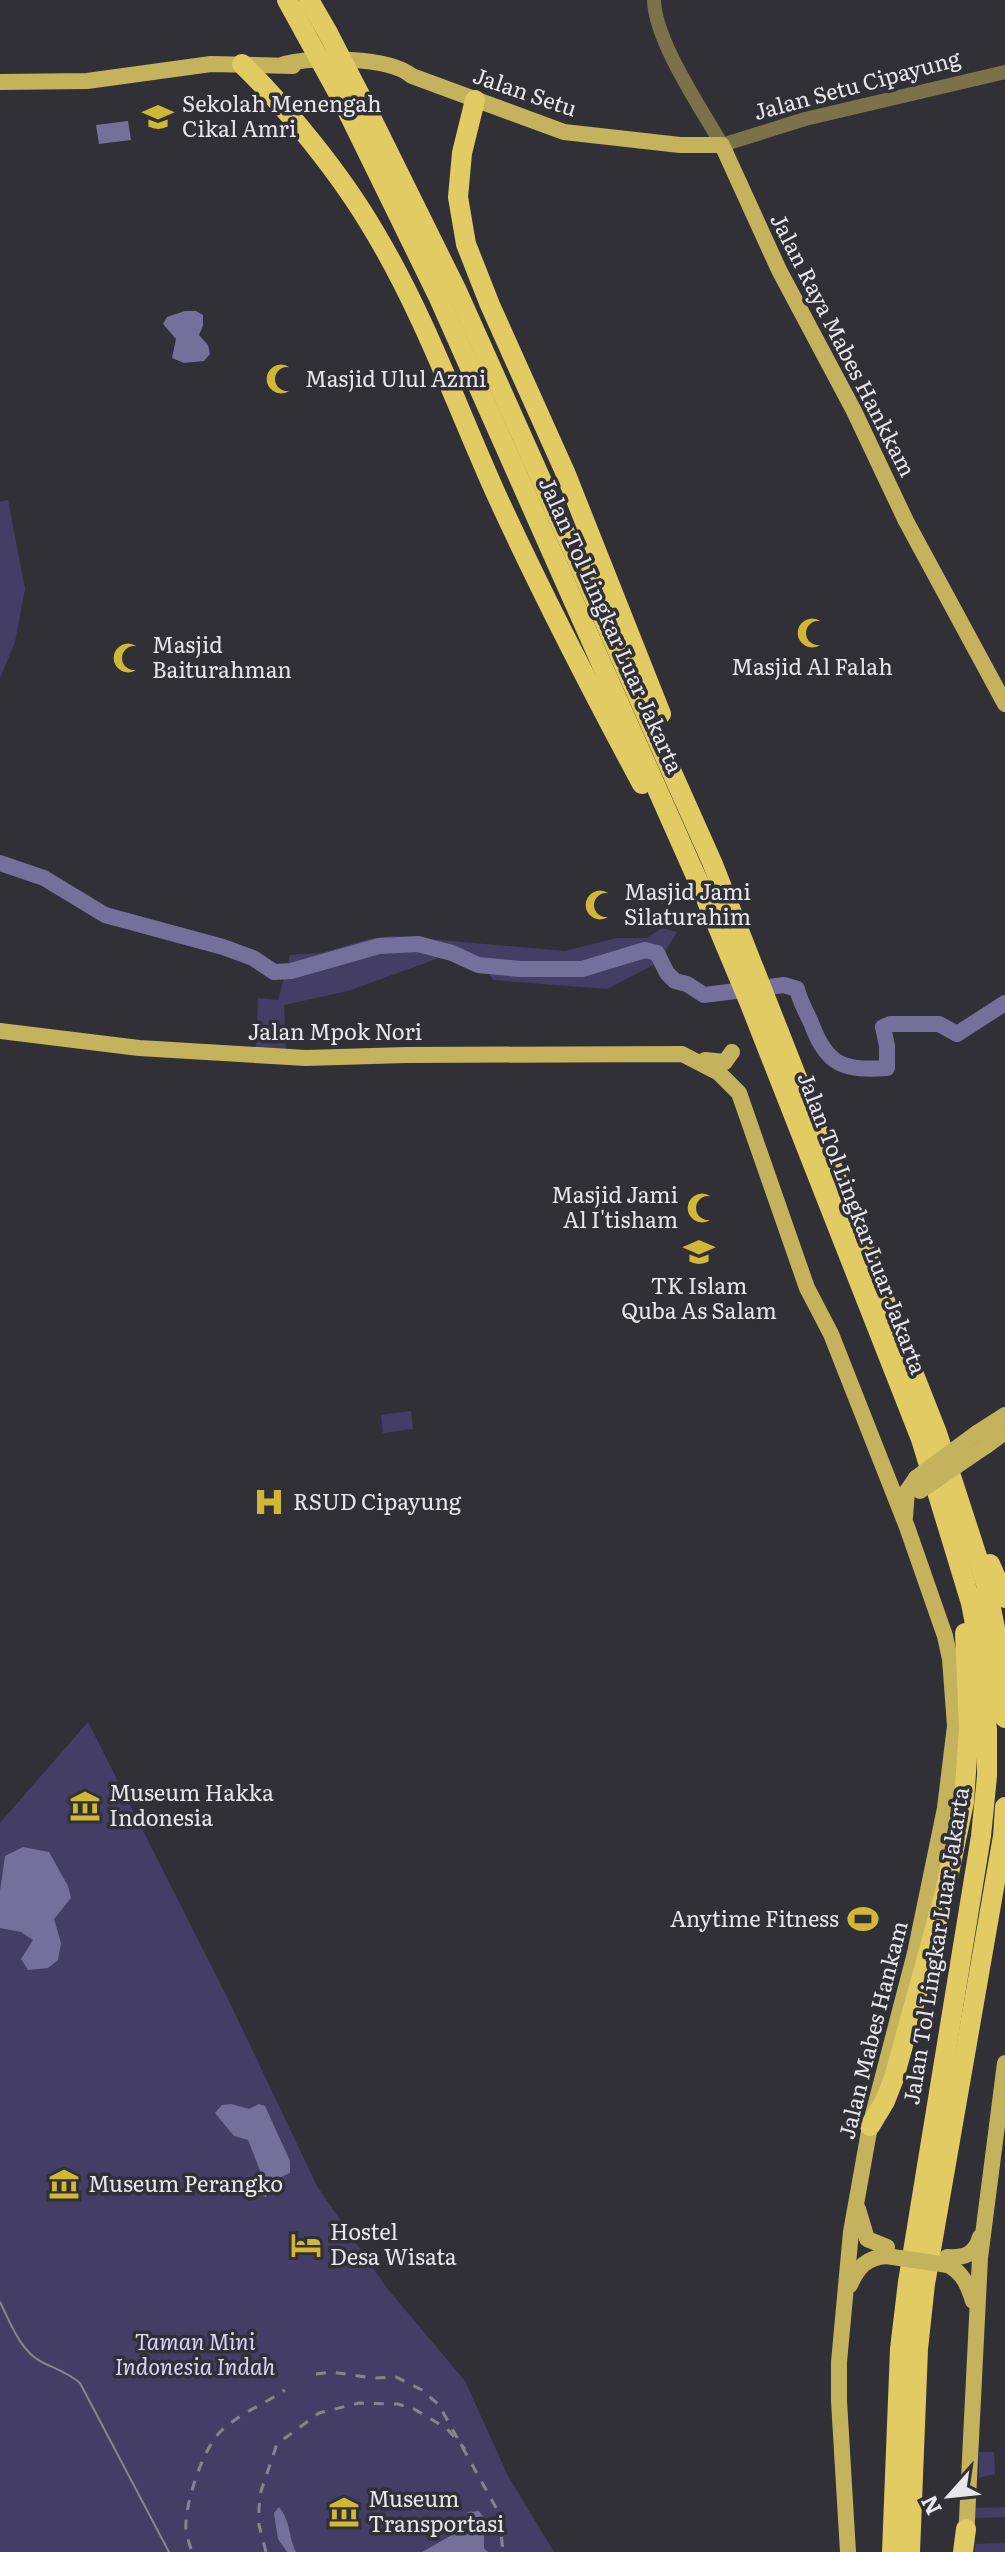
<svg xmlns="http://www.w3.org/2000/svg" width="1005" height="2552" viewBox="0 0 1005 2552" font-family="Literata,serif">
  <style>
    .green { fill: #443e66 }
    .water { fill: #756f9b }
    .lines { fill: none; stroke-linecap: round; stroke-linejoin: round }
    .river { stroke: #756f9b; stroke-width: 16 }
    .minor { stroke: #7b724a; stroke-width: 14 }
    .major { stroke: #c4b25c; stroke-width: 16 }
    .highway { stroke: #e1cb62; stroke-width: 20 }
    .tram { stroke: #86858b; stroke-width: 2 }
    .rail { stroke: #86858b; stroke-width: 3; stroke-dasharray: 10 10; stroke-linecap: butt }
    .major-bridge { stroke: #c4b25c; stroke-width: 16 }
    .highway-bridge { stroke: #e1cb62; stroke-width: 20 }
    .labels { text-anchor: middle; stroke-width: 7; stroke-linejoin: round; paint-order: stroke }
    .street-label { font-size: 22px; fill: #e7e6eb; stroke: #313037 }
    .poi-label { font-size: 22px; fill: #e7e6eb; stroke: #313037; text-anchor: start }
    .park-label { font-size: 22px; font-style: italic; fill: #d9d4ff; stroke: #313037 }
  </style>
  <rect width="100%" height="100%" fill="#313037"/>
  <g class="green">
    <path d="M8,500L25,589L15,642L0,678V502Z"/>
    <path d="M662,928L677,932L659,962L607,989L493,980L487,969L439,958L348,991L284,1005L286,1052L256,1049L258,998L278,1000L290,955L321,953L369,939L394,936L565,951L617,938H647Z"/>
    <path d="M411,1411L413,1429L383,1433L381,1415Z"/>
    <path d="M88,1722L229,2001L317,2186L386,2287L465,2381L508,2476L554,2552H0V1823Z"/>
    <path d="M979,2452H994L995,2474L979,2478Z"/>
    <path d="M1005,2507V2517L975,2518V2508Z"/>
    <path d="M1005,2543V2552H975V2544Z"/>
  </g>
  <g class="water">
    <path d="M128,121L131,140L99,144L96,125Z"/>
    <path d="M185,311H196L203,315V326L199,335L208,345L210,354L204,361L184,363L172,358L176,339L163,324L167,317Z"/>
    <path d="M23,1847L49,1852L68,1886L71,1898L54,1919L61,1943L58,1960L48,1968L28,1970L21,1959L33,1940L21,1932L0,1928V1891L5,1856Z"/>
    <path d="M231,2104L249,2109L259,2104L265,2106L290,2161V2173L272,2181L266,2197L263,2196L261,2173L248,2140L234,2136L215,2113L222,2105Z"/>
    <path d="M279,2507C291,2521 288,2537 296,2552H287L278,2539L274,2513Z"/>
    <path d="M479,2511L484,2518V2548L488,2552H422L459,2531L468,2512Z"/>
  </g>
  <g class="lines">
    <path class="river" d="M0,863L44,878L105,915L223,947L253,958L274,972L291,971L379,946L418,944L452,953L478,965L520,969H582L645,950L657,953L667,973L675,981L687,984L704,995L784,985L797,989C800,1002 807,1013 812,1025C827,1066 845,1071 887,1068V1046L883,1027L890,1024H939L957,1034L1005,1003"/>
    <path class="minor" d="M654,0C655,41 701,108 722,145L805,119L1005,72"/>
    <g class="major">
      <path d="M284,64C314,57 388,56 412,76L564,132L680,145H722L779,270L854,411L906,521L1005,704"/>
      <path d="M0,82L87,81L211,64L293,66"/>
      <path d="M0,1031L139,1048L306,1058L406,1055L682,1054L719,1073L739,1093L807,1288L831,1334L907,1527L945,1636L950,1659L955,1726L945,1808L915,1953L870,2126L851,2232L839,2362V2401L848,2552"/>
      <path d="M705,1060L725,1062L732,1052"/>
      <path d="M977,1433L1005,1415"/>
      <path d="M986,1446L1005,1432"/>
      <path d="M905,1517L907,1491L916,1478"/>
      <path d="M858,2209L867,2239L887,2247"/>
      <path d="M947,2257C964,2258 975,2255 980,2237"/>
      <path d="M948,2265C963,2273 968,2285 973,2301"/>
      <path d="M850,2285C858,2267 866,2258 886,2256"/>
      <path d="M966,2539L980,2258L1005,2063"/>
    </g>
    <g class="highway">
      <path d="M287,0L304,31"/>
      <path d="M309,0L328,33"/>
      <path d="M242,64C288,109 342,176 374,231C424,314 457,407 497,496C542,594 591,689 642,784"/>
      <path d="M360,95L457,291L712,862L937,1433L986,1584L995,1628L1005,1718"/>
      <path d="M475,100L462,153L458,197L466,244L490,305L565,472L661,714"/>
      <path d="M343,102L438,296L706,899L750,1004L921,1439L971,1603L976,1629L987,1729V1776L981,1836L908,2282L900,2349L892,2552"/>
      <path d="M990,1564L1005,1598"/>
      <path d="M870,2126L885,2101L894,2078L945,1892L964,1802L969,1728L965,1633"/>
      <path d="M910,2552L918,2349L925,2284L1003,1836L1005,1807"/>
      <path d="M963,2552L966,2529"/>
    </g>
    <path class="tram" d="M0,2302C10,2322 20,2350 40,2361C55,2369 67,2372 80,2383L169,2552"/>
    <g class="rail">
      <path d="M316,2374L331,2372L373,2378L396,2377L422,2390L439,2405L499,2513L503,2552"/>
      <path d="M191,2549C189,2543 187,2536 186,2530C184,2505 203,2448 221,2431C239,2414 264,2404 285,2390"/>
      <path d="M266,2552L259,2525V2507L261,2491L277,2444L319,2413L359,2403L398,2404L414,2409L436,2422L448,2430L465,2449"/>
    </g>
    <g class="major-bridge">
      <path d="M916,1478L977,1433"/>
      <path d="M920,1491L986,1446"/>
      <path d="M886,2256L948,2265"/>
    </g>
    <g class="highway-bridge">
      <path d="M304,31L343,102"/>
      <path d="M328,33L360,95"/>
    </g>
  </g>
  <defs>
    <g id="school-bare" transform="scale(2.4)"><path d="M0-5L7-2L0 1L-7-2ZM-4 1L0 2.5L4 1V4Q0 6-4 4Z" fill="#d1b736" stroke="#313037" stroke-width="2.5" paint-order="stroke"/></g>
    <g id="mosque-bare" transform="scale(2.4)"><path d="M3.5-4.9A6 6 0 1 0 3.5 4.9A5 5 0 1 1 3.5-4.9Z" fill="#d1b736" stroke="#313037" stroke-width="2.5" paint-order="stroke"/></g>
    <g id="hospital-bare" transform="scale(2.4)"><path d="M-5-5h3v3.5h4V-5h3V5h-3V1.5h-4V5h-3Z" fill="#d1b736" stroke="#313037" stroke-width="2.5" paint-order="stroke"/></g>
    <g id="museum-bare" transform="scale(2.4)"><path d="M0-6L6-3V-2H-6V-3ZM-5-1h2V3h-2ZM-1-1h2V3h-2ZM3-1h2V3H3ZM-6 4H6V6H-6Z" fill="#d1b736" stroke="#313037" stroke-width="2.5" paint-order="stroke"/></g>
    <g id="stadium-bare" transform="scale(2.4)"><path d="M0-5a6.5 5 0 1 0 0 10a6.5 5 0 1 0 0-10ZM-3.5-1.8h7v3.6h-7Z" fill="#d1b736" stroke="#313037" stroke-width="2.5" paint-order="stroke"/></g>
    <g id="hotel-bare" transform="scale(2.4)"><path d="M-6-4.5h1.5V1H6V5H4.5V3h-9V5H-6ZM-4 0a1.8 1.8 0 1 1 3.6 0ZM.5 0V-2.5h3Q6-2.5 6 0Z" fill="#d1b736" stroke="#313037" stroke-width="2.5" paint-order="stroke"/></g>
  </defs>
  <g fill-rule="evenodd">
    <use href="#school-bare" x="158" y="117"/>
    <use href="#mosque-bare" x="281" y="379"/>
    <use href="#mosque-bare" x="812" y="633"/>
    <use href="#mosque-bare" x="128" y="658"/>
    <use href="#mosque-bare" x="600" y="905"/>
    <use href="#mosque-bare" x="702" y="1208"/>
    <use href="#school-bare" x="699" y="1252"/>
    <use href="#hospital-bare" x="269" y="1502"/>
    <use href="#museum-bare" x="85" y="1806"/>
    <use href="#stadium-bare" x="863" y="1919"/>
    <use href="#museum-bare" x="64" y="2184"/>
    <use href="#hotel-bare" x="306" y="2245"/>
    <use href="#museum-bare" x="344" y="2512"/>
  </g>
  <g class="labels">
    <g class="street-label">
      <text transform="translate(857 85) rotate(-15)" y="8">Jalan Setu Cipayung</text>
      <text transform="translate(525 92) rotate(19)" y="8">Jalan Setu</text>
      <text transform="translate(843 345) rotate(63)" y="8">Jalan Raya Mabes Hankkam</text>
      <text transform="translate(611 625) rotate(66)" y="8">Jalan Tol Lingkar Luar Jakarta</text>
      <text x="335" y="1040">Jalan Mpok Nori</text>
      <text transform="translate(862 1223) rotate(69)" y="8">Jalan Tol Lingkar Luar Jakarta</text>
      <text transform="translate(936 1946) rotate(-81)" y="8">Jalan Tol Lingkar Luar Jakarta</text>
      <text transform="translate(873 2030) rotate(-76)" y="8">Jalan Mabes Hankam</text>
    </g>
    <g class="poi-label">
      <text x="182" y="112">Sekolah Menengah<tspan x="182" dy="25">Cikal Amri</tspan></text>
      <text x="305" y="387">Masjid Ulul Azmi</text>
      <text x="152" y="653">Masjid<tspan x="152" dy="25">Baiturahman</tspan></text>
      <text x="812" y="675" text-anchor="middle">Masjid Al Falah</text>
      <text x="624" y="900">Masjid Jami<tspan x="624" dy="25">Silaturahim</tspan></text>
      <text x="678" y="1203" text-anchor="end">Masjid Jami<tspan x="678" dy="25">Al I'tisham</tspan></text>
      <text x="699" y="1294" text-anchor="middle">TK Islam<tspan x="699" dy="25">Quba As Salam</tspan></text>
      <text x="293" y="1510">RSUD Cipayung</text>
      <text x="109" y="1801">Museum Hakka<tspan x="109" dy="25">Indonesia</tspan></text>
      <text x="839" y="1927" text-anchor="end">Anytime Fitness</text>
      <text x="88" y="2192">Museum Perangko</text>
      <text x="330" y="2240">Hostel<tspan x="330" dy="25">Desa Wisata</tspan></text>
      <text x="368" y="2507">Museum<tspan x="368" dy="25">Transportasi</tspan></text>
    </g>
    <g class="park-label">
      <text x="195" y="2350">Taman Mini<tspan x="195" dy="25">Indonesia Indah</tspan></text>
    </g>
  </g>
  <g transform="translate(949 2496) rotate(243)" stroke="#313037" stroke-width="6" paint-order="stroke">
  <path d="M0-6L14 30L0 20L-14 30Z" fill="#e7e6eb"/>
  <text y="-12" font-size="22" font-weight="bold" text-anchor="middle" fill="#e7e6eb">N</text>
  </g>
</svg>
